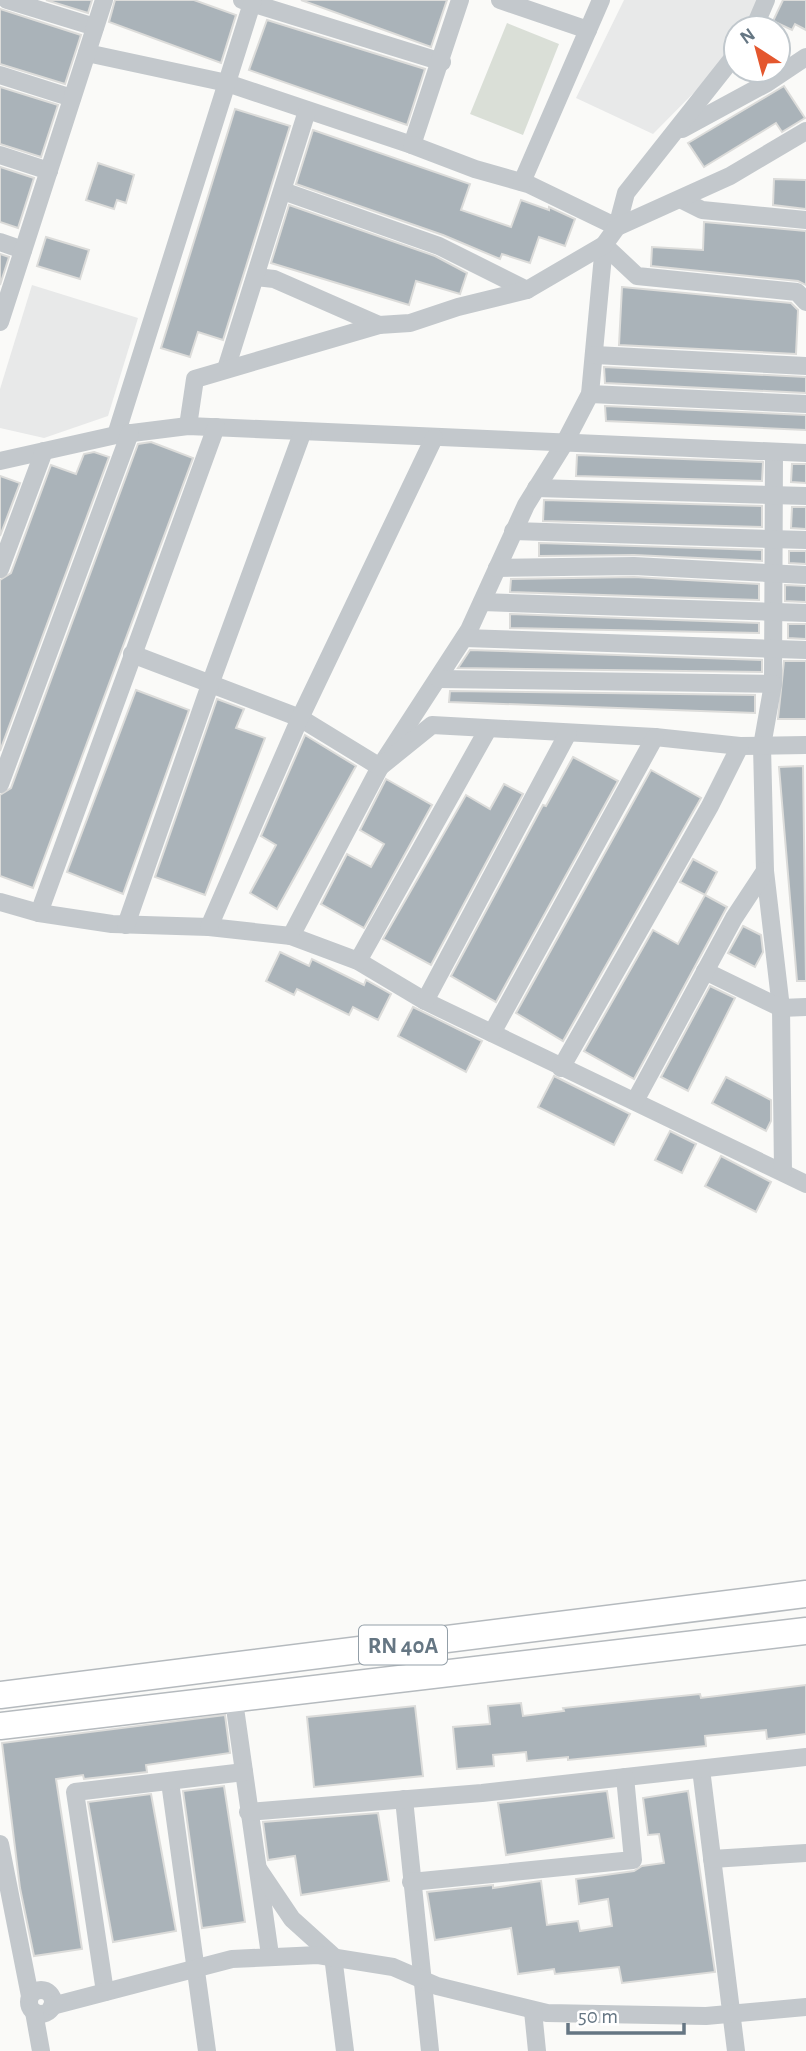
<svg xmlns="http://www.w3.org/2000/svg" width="806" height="2051" viewBox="0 0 806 2051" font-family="'Alegreya Sans',sans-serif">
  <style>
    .built { fill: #e8e9e9 }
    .green { fill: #dadfd7 }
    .building { fill: #aab3b9; stroke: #dcdcda; stroke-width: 2 }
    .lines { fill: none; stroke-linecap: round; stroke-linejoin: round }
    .primary-casing { stroke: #b5babe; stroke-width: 29 }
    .street { stroke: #c3c8cc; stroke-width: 18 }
    .primary { stroke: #fff; stroke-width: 26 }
    .labels { text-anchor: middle; stroke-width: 7; stroke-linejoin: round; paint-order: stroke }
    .shield { fill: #fff; stroke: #939fa8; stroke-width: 2 }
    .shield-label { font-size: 23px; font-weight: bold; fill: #657683 }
  </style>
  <rect width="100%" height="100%" fill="#fafaf8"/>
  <g class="built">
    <path d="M624,0H759L745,28H736V45L730,56L653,134L576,98Z"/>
    <path d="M32,285L138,318L108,416L44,438L0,428V389Z"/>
  </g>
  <path class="green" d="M507,23L559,44L523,135L470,114Z"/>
  <g class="building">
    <path d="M46,0H92L88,13Z"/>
    <path d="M115,0H194L236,15L221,63L109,22Z"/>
    <path d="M301,0H447L431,47Z"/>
    <path d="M783,0H806V30L795,24L792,30L773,21Z"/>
    <path d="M0,9L81,35L65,84L0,64Z"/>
    <path d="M267,20L425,69L407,125L249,70Z"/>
    <path d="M784,86L805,118L782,132L776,123L704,167L688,143Z"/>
    <path d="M0,87L58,105L41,157L0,144Z"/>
    <path d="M235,109L290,126L223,340L198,332L190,357L161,348Z"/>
    <path d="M313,130L470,184L461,210L511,227L521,200L549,210V207L575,219L565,246L539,237L530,263L502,254L500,259L443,235L296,184Z"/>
    <path d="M98,163L134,175L126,203L117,200L114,209L86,200Z"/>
    <path d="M0,167L34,178L18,228L0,222Z"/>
    <path d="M774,179L806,180V209L773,205Z"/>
    <path d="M289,205L435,256L467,273L460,294L416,281L409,305L271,263Z"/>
    <path d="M704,222L806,231V285L798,281L651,266L652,247L703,250Z"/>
    <path d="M46,237L89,250L80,279L37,266Z"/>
    <path d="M0,254L9,257L0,285Z"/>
    <path d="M622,287L791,303L798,310L796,354L619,345Z"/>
    <path d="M604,367L806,377V393L605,383Z"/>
    <path d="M605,406L806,415V430L606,421Z"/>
    <path d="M151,442L193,458L33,888L0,876V795L11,788L138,444Z"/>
    <path d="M94,452L109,457L0,751V580L11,573L51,465L76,474L84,454Z"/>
    <path d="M577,455L763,462L762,481L576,476Z"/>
    <path d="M792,464H806V483L791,482Z"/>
    <path d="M0,476L20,483L0,536Z"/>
    <path d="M544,500L762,506V527L543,521Z"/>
    <path d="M792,507H806V529L791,528Z"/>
    <path d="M539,543L762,550V561L634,555L539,556Z"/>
    <path d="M789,551H806V564L789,563Z"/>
    <path d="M634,577L759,584V600L510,592L511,579Z"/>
    <path d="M785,585L806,586V602L785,601Z"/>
    <path d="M510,614L759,623V633L510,628Z"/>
    <path d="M788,624H806V639L788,638Z"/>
    <path d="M470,650L762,660V672L458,668Z"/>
    <path d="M784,661H806V719H778Z"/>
    <path d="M136,690L189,710L123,894L67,872Z"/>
    <path d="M450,691L755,695V713L449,702Z"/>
    <path d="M217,699L244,709L236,728L265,738L205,895L155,877Z"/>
    <path d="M305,735L356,766L277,909L250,893L276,845L261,836Z"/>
    <path d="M573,757L618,781L496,1002L451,976L543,805L546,806Z"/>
    <path d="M803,766L806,981H797L779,767Z"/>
    <path d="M651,770L701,798L563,1041L516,1013Z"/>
    <path d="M386,779L432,805L364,928L321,904L347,854L371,867L384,844L360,830Z"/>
    <path d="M504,784L523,794L431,965L383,939L466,795L490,809Z"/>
    <path d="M693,859L717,872L705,895L680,882Z"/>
    <path d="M705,895L727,907L634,1079L584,1051L653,930L678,944Z"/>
    <path d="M743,926L761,935L763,952L755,967L728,953Z"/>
    <path d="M280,952L309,966L312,959L364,985L366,980L391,994L378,1020L353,1007L349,1015L297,989L294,995L266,981Z"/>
    <path d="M710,986L735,998L688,1091L661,1077Z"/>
    <path d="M413,1007L482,1041L466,1072L398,1036Z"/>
    <path d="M554,1076L630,1114L614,1145L538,1107Z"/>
    <path d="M726,1077L771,1100V1121L766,1131L712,1103Z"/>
    <path d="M670,1131L696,1144L682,1173L655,1160Z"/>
    <path d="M721,1156L771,1182L756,1212L705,1186Z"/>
    <path d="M806,1685V1734L767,1739L766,1730L705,1736L706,1746L568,1760V1757L527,1761L526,1752L493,1755L494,1766L457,1769L453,1727L490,1724L488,1706L521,1703L523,1716L564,1711L563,1708L700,1694L701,1698Z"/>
    <path d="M415,1706L423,1776L314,1787L307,1717Z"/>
    <path d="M225,1715L230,1753L146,1765L147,1772L84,1779L83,1775L56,1779L82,1949L34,1956L20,1888L2,1743Z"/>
    <path d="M224,1786L245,1922L202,1928L183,1791Z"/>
    <path d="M607,1791L614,1838L506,1855L498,1803Z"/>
    <path d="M688,1791L715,1972L622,1983L619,1967L555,1974L554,1969L518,1974L511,1928L435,1940L427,1892L493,1885V1888L541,1881L547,1925L578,1921L580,1931L612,1926L608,1899L579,1904L576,1879L634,1871L642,1866L664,1863L659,1834L648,1835L643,1798Z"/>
    <path d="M151,1794L176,1931L113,1942L88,1802Z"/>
    <path d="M378,1813L389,1881L301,1895L295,1856L268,1860L263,1822Z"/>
  </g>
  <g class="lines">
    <g class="primary-casing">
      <g id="primary">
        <path d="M0,1695L806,1594"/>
        <path d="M0,1726L806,1631"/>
      </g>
    </g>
    <g class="street">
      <path d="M7,0L95,27"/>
      <path d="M242,0L442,62"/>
      <path d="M500,0L588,30"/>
      <path d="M754,28L766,0"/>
      <path d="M87,53L227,83L412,145L460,0"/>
      <path d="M0,75L72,98"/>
      <path d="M682,129L767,83L806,57"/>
      <path d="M412,145L475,169L528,184L617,227L626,193L736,54"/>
      <path d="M0,155L49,171"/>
      <path d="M522,182L601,0"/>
      <path d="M283,191L439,246L527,290"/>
      <path d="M682,200L702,210L806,220"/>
      <path d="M0,242L23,250"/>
      <path d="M256,277L274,279L379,325"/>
      <path d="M806,302L797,292L637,276L604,245L590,394L564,444L526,505L469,630L380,767L291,936L358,961L425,1001L806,1184"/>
      <path d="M0,322L104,0"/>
      <path d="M595,355L806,366"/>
      <path d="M226,369L307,111"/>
      <path d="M590,394L806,404"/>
      <path d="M188,426L195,379L379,325L410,323L458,307L527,290L604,245L617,227L730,176L806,131"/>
      <path d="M116,435L253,0"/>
      <path d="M774,452L773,684L762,746L765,871L781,1008L783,1171"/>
      <path d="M0,461L116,435L188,426L806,453"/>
      <path d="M536,488L806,496"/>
      <path d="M513,531L806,540"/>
      <path d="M497,568L634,566L806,575"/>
      <path d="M0,569L44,451"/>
      <path d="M482,602L806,613"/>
      <path d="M464,638L806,650"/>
      <path d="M132,654L300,718L380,767L432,725L655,737L740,746L806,745"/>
      <path d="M439,679L773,684"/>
      <path d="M0,784L130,433"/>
      <path d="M0,902L39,913L112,924L209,927L291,936"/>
      <path d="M39,913L216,427"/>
      <path d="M126,925L211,682L303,431"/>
      <path d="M209,927L300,718L434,438"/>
      <path d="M358,961L488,729"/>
      <path d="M705,971L781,1008L806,1007"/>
      <path d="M425,1001L568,733"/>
      <path d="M492,1033L655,737"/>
      <path d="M561,1068L710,806L740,746"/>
      <path d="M635,1101L734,918L765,871"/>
      <path d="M234,1701L270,1955"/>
      <path d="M701,1769L736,2051"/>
      <path d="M170,1782L207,2051"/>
      <path d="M404,1799L430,2051"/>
      <path d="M248,1812L482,1793L806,1757"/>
      <path d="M0,1844L30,1996"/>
      <path d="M712,1859L806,1853"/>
      <path d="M259,1870L292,1919L333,1956L345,2051"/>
      <path d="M411,1882L633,1860L625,1777"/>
      <circle cx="41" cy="2002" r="12"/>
      <path d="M105,1992L75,1792L244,1772"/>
      <path d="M52,2006L232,1959L318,1955L393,1967L437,1986L547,2013L706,2016L806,2007"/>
      <path d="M533,2011L537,2051"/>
      <path d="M34,2012L41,2051"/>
    </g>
    <use href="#primary" class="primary"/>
  </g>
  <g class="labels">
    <rect class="shield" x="359" y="1625.5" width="88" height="39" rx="5"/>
    <g class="shield-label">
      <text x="403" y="1653">RN 40A</text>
    </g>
  </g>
  <g transform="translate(757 49) rotate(324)"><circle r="33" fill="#ffffff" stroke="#c1c8cd" stroke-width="2"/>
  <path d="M0-5L12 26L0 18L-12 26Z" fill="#e4572e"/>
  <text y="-10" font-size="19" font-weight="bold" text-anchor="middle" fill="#657683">N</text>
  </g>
  <path d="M568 2023v10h116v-10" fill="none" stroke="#657683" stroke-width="3.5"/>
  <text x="578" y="2023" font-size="21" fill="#657683" stroke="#ffffff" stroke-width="5" paint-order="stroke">50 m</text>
</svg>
